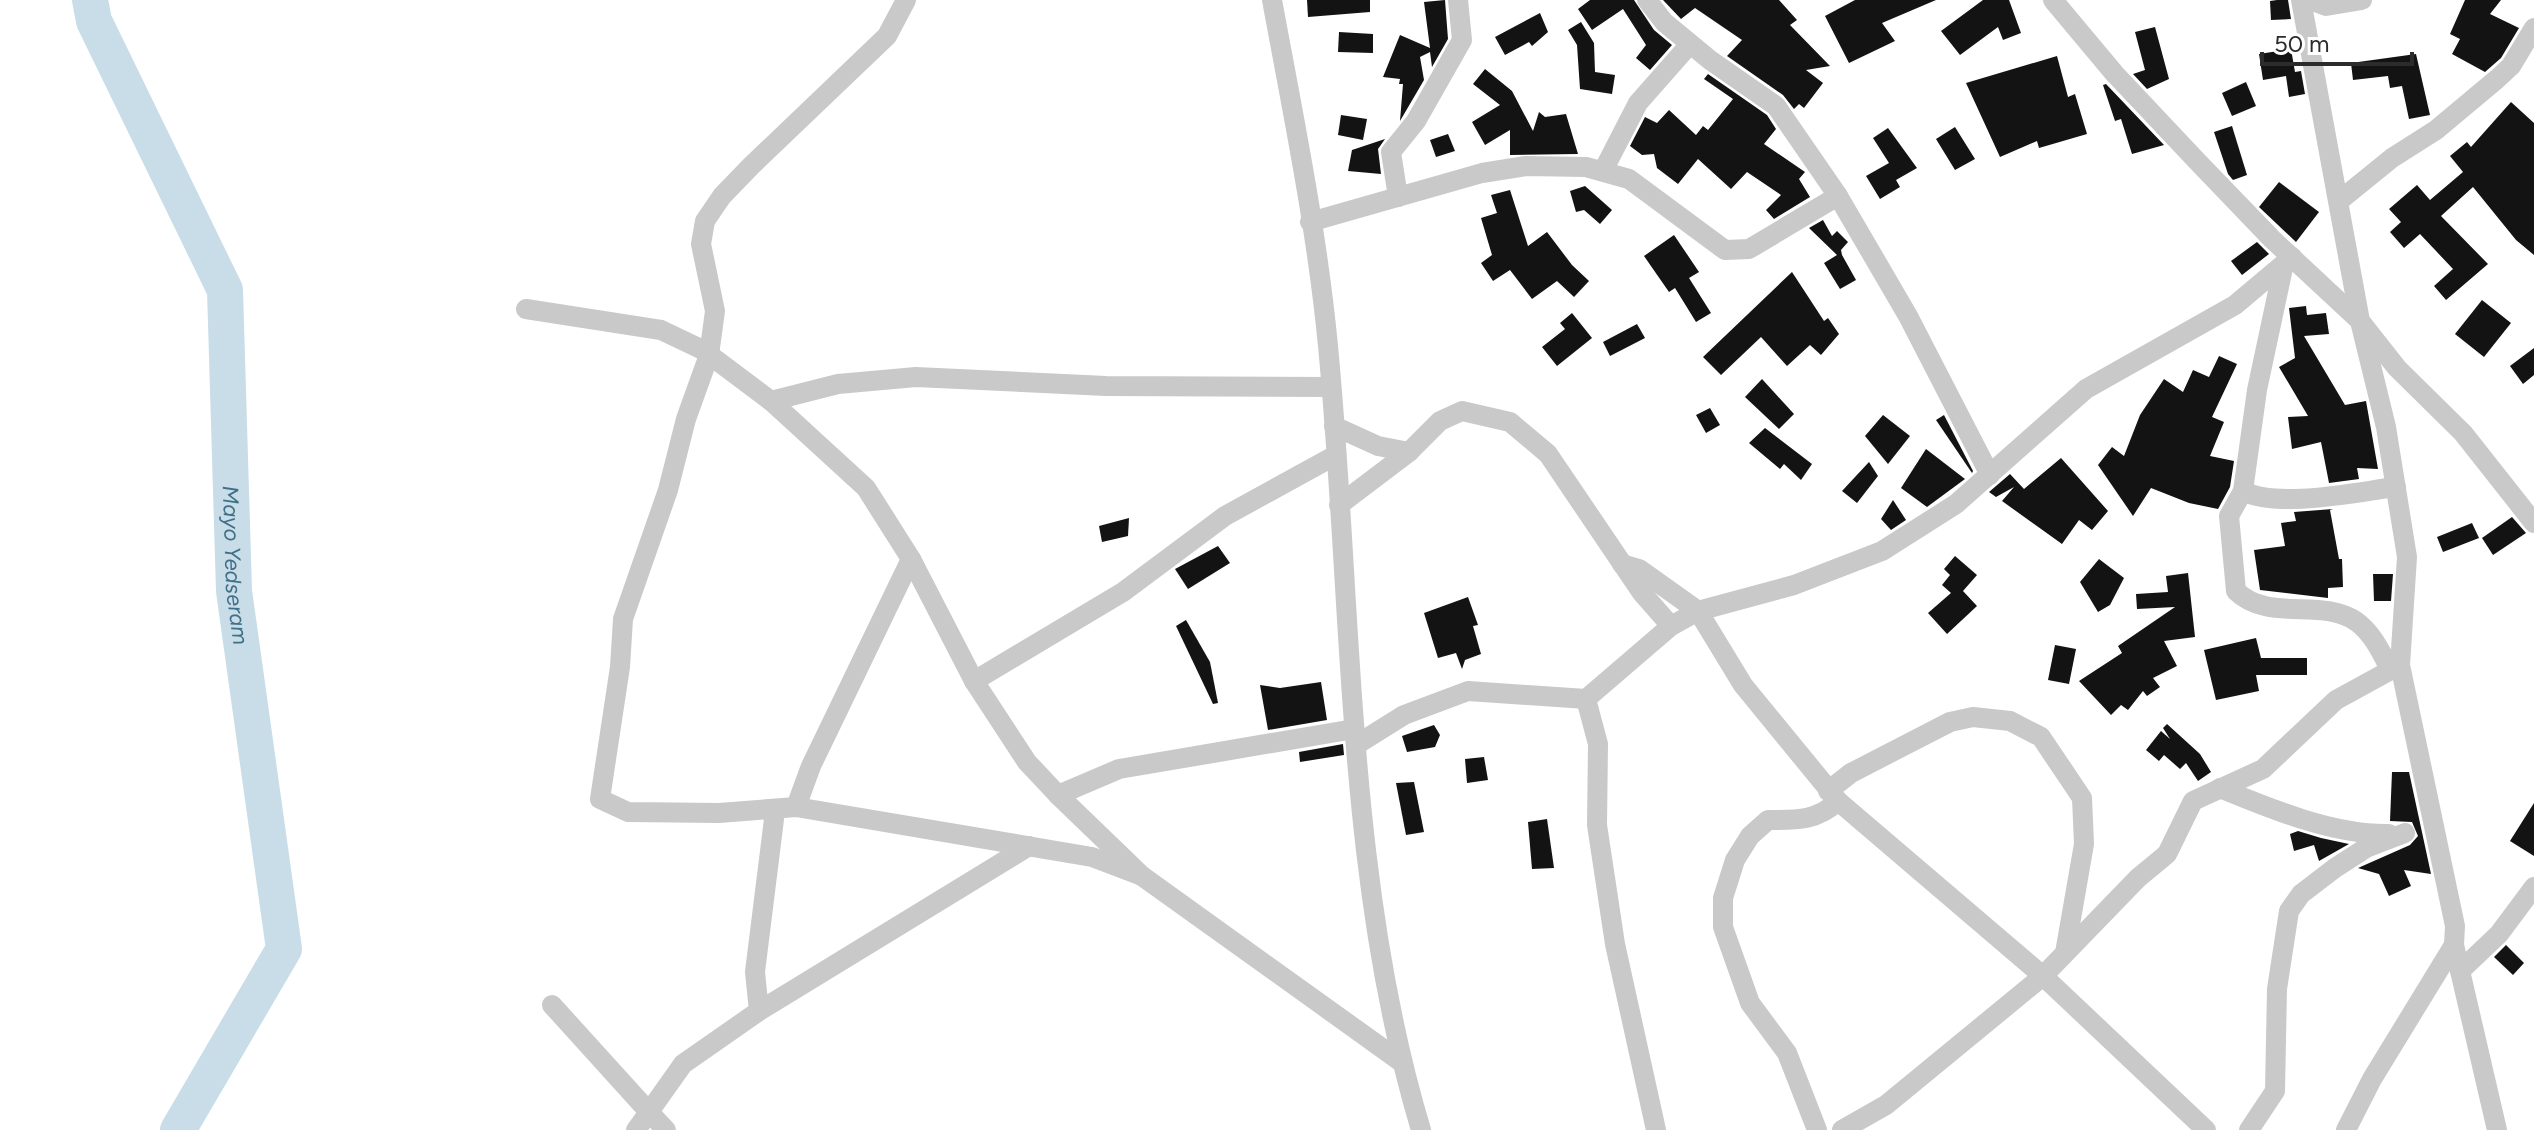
<svg xmlns="http://www.w3.org/2000/svg" width="2534" height="1130" viewBox="0 0 2534 1130" font-family="Figtree,sans-serif">
  <style>
    .lines { fill: none; stroke-linecap: round; stroke-linejoin: round }
    .river { stroke: #c8dde8; stroke-width: 36 }
    .building { fill: #131313 }
    .street { stroke: #c9c9c9; stroke-width: 20 }
    .labels { text-anchor: middle; stroke-width: 8; stroke-linejoin: round; paint-order: stroke }
    .water-label { font-size: 22px; font-style: italic; fill: #406f88; stroke: #fff }
  </style>
  <rect width="100%" height="100%" fill="#fff"/>
  <g class="lines">
    <path class="river" id="s1" d="M90,0L94,21L225,290L234,591L284,949L178,1130"/>
  </g>
  <g class="building">
    <path d="M1307,0H1370V12L1308,17Z"/>
    <path d="M1445,0L1448,39L1432,67L1430,52L1420,57L1424,80L1400,121L1403,84H1399L1400,79L1383,77L1400,35L1430,48L1424,2Z"/>
    <path d="M1590,0H1634L1654,30L1672,45L1650,70L1636,58L1646,45L1623,9L1592,30L1578,9Z"/>
    <path d="M1663,0H1779L1797,20L1790,25L1830,66L1806,70L1823,83L1804,108L1799,104L1794,109L1783,95L1727,56L1742,40L1695,8L1681,19Z"/>
    <path d="M1855,0H1936L1882,23L1895,41L1849,63L1825,16Z"/>
    <path d="M1983,0H2009L2021,33L2003,40L1998,27L1960,55L1941,31Z"/>
    <path d="M2277,0H2288L2291,19L2271,20L2270,1Z"/>
    <path d="M2465,0H2501L2490,14L2519,28L2501,58L2485,72L2452,54L2460,39L2450,34Z"/>
    <path d="M1540,13L1548,32L1532,46L1529,42L1505,55L1495,37Z"/>
    <path d="M1581,22L1594,43L1595,72L1615,75L1612,94L1580,89L1577,45L1568,30Z"/>
    <path d="M2155,27L2169,79L2147,89L2133,74L2145,70L2135,32Z"/>
    <path d="M1339,32L1373,34V53L1338,52Z"/>
    <path d="M2291,49L2295,72L2301,71L2305,94L2289,97L2286,76L2263,80L2259,54Z"/>
    <path d="M2416,54L2430,115L2409,119L2402,86L2390,88L2388,76L2353,80L2351,63Z"/>
    <path d="M2057,56L2068,97L2075,94L2087,134L2039,148L2037,141L2000,157L1966,83Z"/>
    <path d="M1485,69L1512,91L1533,131L1539,112L1545,117L1566,114L1578,154L1510,155V130L1485,145L1472,122L1500,105L1473,84Z"/>
    <path d="M1708,74L1767,115L1776,129L1764,144L1805,172L1799,179L1810,197L1774,219L1766,210L1781,195L1747,172L1731,189L1698,159L1678,184L1657,168L1654,154L1642,155L1630,146L1645,117L1657,123L1669,110L1696,135L1703,126L1708,130L1733,99L1704,79Z"/>
    <path d="M2246,82L2256,106L2232,116L2222,93Z"/>
    <path d="M2106,84L2164,145L2132,154L2121,119L2115,121L2103,85Z"/>
    <path d="M2511,102L2534,123V255L2516,240L2473,187L2441,216L2488,264L2446,300L2434,286L2453,269L2420,234L2404,248L2390,232L2401,222L2389,209L2417,185L2430,200L2463,172L2450,156L2467,142L2471,147Z"/>
    <path d="M1341,115L1367,119L1363,140L1338,135Z"/>
    <path d="M2232,126L2247,175L2233,180L2228,174L2214,132Z"/>
    <path d="M1955,127L1975,159L1955,170L1936,139Z"/>
    <path d="M1888,128L1917,168L1896,180L1900,187L1880,199L1866,176L1889,163L1873,138Z"/>
    <path d="M1448,134L1455,151L1436,157L1430,140Z"/>
    <path d="M1385,139L1378,149L1381,174L1348,171L1352,150Z"/>
    <path d="M2279,182L2319,212L2296,242L2259,207Z"/>
    <path d="M1585,186L1612,210L1600,224L1584,210L1576,212L1570,191Z"/>
    <path d="M1510,190L1528,246L1547,232L1572,265L1589,281L1574,297L1557,281L1532,299L1510,270L1493,281L1481,263L1492,255L1481,218L1497,213L1491,195Z"/>
    <path d="M1823,220L1832,236L1837,231L1848,242L1841,250L1842,255L1856,280L1840,289L1824,263L1837,255L1809,228Z"/>
    <path d="M1674,235L1699,272L1689,278L1711,313L1696,322L1675,288L1669,292L1644,256Z"/>
    <path d="M2257,242L2269,254L2242,275L2231,261Z"/>
    <path d="M1792,272L1824,321L1828,318L1839,334L1821,355L1810,345L1787,366L1761,337L1721,375L1703,357Z"/>
    <path d="M2482,300L2511,323L2484,357L2455,334Z"/>
    <path d="M2306,306L2307,315L2326,313L2329,334L2304,336L2345,405L2366,401L2378,469L2357,468L2359,479L2329,483L2321,442L2292,449L2288,417L2308,416L2279,367L2295,358L2289,308Z"/>
    <path d="M1572,313L1592,338L1557,366L1542,347L1565,329L1560,323Z"/>
    <path d="M1637,324L1645,338L1610,356L1603,342Z"/>
    <path d="M2534,348V375L2523,384L2510,366Z"/>
    <path d="M2219,356L2237,364L2212,417L2224,422L2210,456L2234,461L2230,487L2218,509L2189,503L2151,488L2133,516L2098,465L2112,447L2124,456L2140,415L2164,379L2183,392L2193,370L2209,377Z"/>
    <path d="M1762,379L1794,414L1779,429L1745,397Z"/>
    <path d="M1710,408L1720,425L1706,433L1696,415Z"/>
    <path d="M1883,415L1910,436L1888,464L1865,436Z"/>
    <path d="M1944,415L1973,471L1972,473L1936,420Z"/>
    <path d="M1765,428L1812,464L1801,480L1784,464L1780,469L1749,443Z"/>
    <path d="M1926,449L1965,479L1927,507L1901,488Z"/>
    <path d="M2061,458L2108,511L2092,530L2079,520L2062,544L2002,501L2014,487L1996,497L1989,492L2010,474L2024,489Z"/>
    <path d="M1869,462L1878,476L1857,503L1842,491Z"/>
    <path d="M1893,500L1906,520L1891,530L1881,519Z"/>
    <path d="M2333,509L2330,510L2339,559H2342L2343,587L2328,588V598L2260,590L2254,550L2285,546L2281,523L2296,521L2294,512Z"/>
    <path d="M2512,517L2526,533L2493,555L2482,538Z"/>
    <path d="M1129,518L1128,536L1102,542L1099,526Z"/>
    <path d="M2472,523L2479,538L2443,552L2437,537Z"/>
    <path d="M1218,546L1230,563L1188,589L1175,569Z"/>
    <path d="M1955,556L1977,575L1963,591L1977,606L1947,634L1928,613L1951,593L1942,585L1950,575L1944,569Z"/>
    <path d="M2099,559L2124,578L2110,605L2098,612L2080,582Z"/>
    <path d="M2188,573L2195,637L2164,641L2177,666L2153,678L2160,687L2147,696L2143,691L2128,710L2121,705L2111,715L2079,681L2122,653L2118,646L2175,607L2137,609L2136,594L2168,592L2166,576Z"/>
    <path d="M2373,574H2393L2391,601H2374Z"/>
    <path d="M1468,597L1478,625L1473,626L1481,654L1465,660L1462,669L1456,653L1438,658L1424,613Z"/>
    <path d="M1186,620L1210,662L1218,703L1213,704L1176,626Z"/>
    <path d="M2256,638L2261,658H2307V675H2256L2259,691L2216,700L2204,650Z"/>
    <path d="M2055,645L2076,649L2069,684L2048,680Z"/>
    <path d="M1321,682L1327,720L1268,730L1260,685L1280,688Z"/>
    <path d="M2167,724L2200,754L2211,772L2198,781L2186,763L2180,769L2164,755L2159,761L2146,750L2161,731L2170,739L2163,728Z"/>
    <path d="M1434,725L1440,735L1435,747L1407,752L1402,736Z"/>
    <path d="M1343,744L1344,755L1300,762L1299,752Z"/>
    <path d="M1484,757L1488,780L1467,783L1465,759Z"/>
    <path d="M2392,772H2409L2431,874L2404,870L2411,886L2389,896L2379,874L2358,868L2410,845L2418,836L2412,822L2390,821Z"/>
    <path d="M1414,782L1424,832L1406,835L1396,783Z"/>
    <path d="M2534,803V856L2510,841Z"/>
    <path d="M1547,819L1554,868L1532,869L1528,822Z"/>
    <path d="M2298,831L2321,838L2349,844L2319,861L2314,845L2294,851L2290,834Z"/>
    <path d="M2506,945L2524,963L2513,975L2494,957Z"/>
  </g>
  <g class="lines">
    <g class="street">
      <path d="M906,0L887,36L751,166L722,196L705,221L701,244L715,311L709,355L686,419L668,490L623,619L620,667L600,799L628,812L719,813L796,807L1092,857L1142,876"/>
      <path d="M1272,0C1293,114 1317,230 1328,346C1353,607 1345,877 1421,1130"/>
      <path d="M1647,0L1664,22L1710,60L1776,106L1838,196L1908,316L1990,475"/>
      <path d="M2053,0L2114,73L2196,160L2272,239L2360,321L2397,368L2463,433L2534,523"/>
      <path d="M2301,0L2360,321L2386,427L2407,557L2400,665L2455,926L2454,945L2497,1130"/>
      <path d="M2310,0L2326,6L2362,0"/>
      <path d="M1603,171L1638,103L1690,44"/>
      <path d="M1398,197L1391,152L1416,121L1462,40L1458,0"/>
      <path d="M2339,201L2392,158L2436,130L2497,79L2511,66L2534,28"/>
      <path d="M1310,222L1482,173L1526,166L1586,167L1629,179L1725,250L1749,249L1838,196"/>
      <path d="M2283,268L2257,390L2243,491L2229,516L2236,591C2269,623 2322,597 2357,622C2373,634 2381,652 2390,669"/>
      <path d="M526,309L661,330L703,350L771,401L866,488L911,559L974,681L1027,762L1058,795L1142,876L1400,1061"/>
      <path d="M771,401L838,384L916,377L1106,386L1331,387"/>
      <path d="M1334,426L1378,446L1409,452"/>
      <path d="M2243,491C2278,509 2356,492 2396,487"/>
      <path d="M1339,505L1409,452L1440,421L1462,411L1510,422L1548,454L1642,593L1671,626"/>
      <path d="M1622,564L1639,569L1698,611L1743,685L1838,801L2043,976L2206,1130"/>
      <path d="M974,681L1123,592L1225,516L1336,455"/>
      <path d="M1586,699L1598,744L1597,825L1615,944L1656,1130"/>
      <path d="M1356,745L1404,715L1468,691L1586,699L1671,626L1698,611L1794,585L1882,551L1956,504L2086,389L2235,305L2292,257"/>
      <path d="M2220,788C2271,809 2333,835 2389,834"/>
      <path d="M1828,791L1851,773L1950,722L1973,717L2010,721L2041,737L2082,798L2084,844L2065,953"/>
      <path d="M1058,795L1119,769L1354,729"/>
      <path d="M796,807L811,766L911,559"/>
      <path d="M2460,971L2499,934L2534,887"/>
      <path d="M552,1005L649,1112L636,1130"/>
      <path d="M759,1011L755,972L775,811"/>
      <path d="M666,1130L649,1112L683,1064L759,1011L1029,846"/>
      <path d="M1817,1130L1787,1053L1750,1003L1723,927V898L1735,860L1750,836L1768,820C1796,820 1817,821 1838,801"/>
      <path d="M1842,1130L1886,1105L2043,976L2138,878L2167,854L2193,801L2263,769L2336,700L2400,665"/>
      <path d="M2249,1130L2275,1091L2277,989L2289,911L2301,894L2335,868L2366,848L2405,833"/>
      <path d="M2346,1130L2372,1079L2454,945"/>
    </g>
  </g>
  <g class="labels">
    <g class="water-label">
      <text dy="8" stroke="none"><textPath href="#s1" startOffset="596">Mayo Yedseram</textPath></text>
    </g>
  </g>
  <path d="M2262 52v12h150v-12" fill="none" stroke="#2c2c2c" stroke-width="4"/>
  <text x="2274" y="52" font-size="24" fill="#2c2c2c" stroke="#ffffff" stroke-width="6" paint-order="stroke">50 m</text>
</svg>
